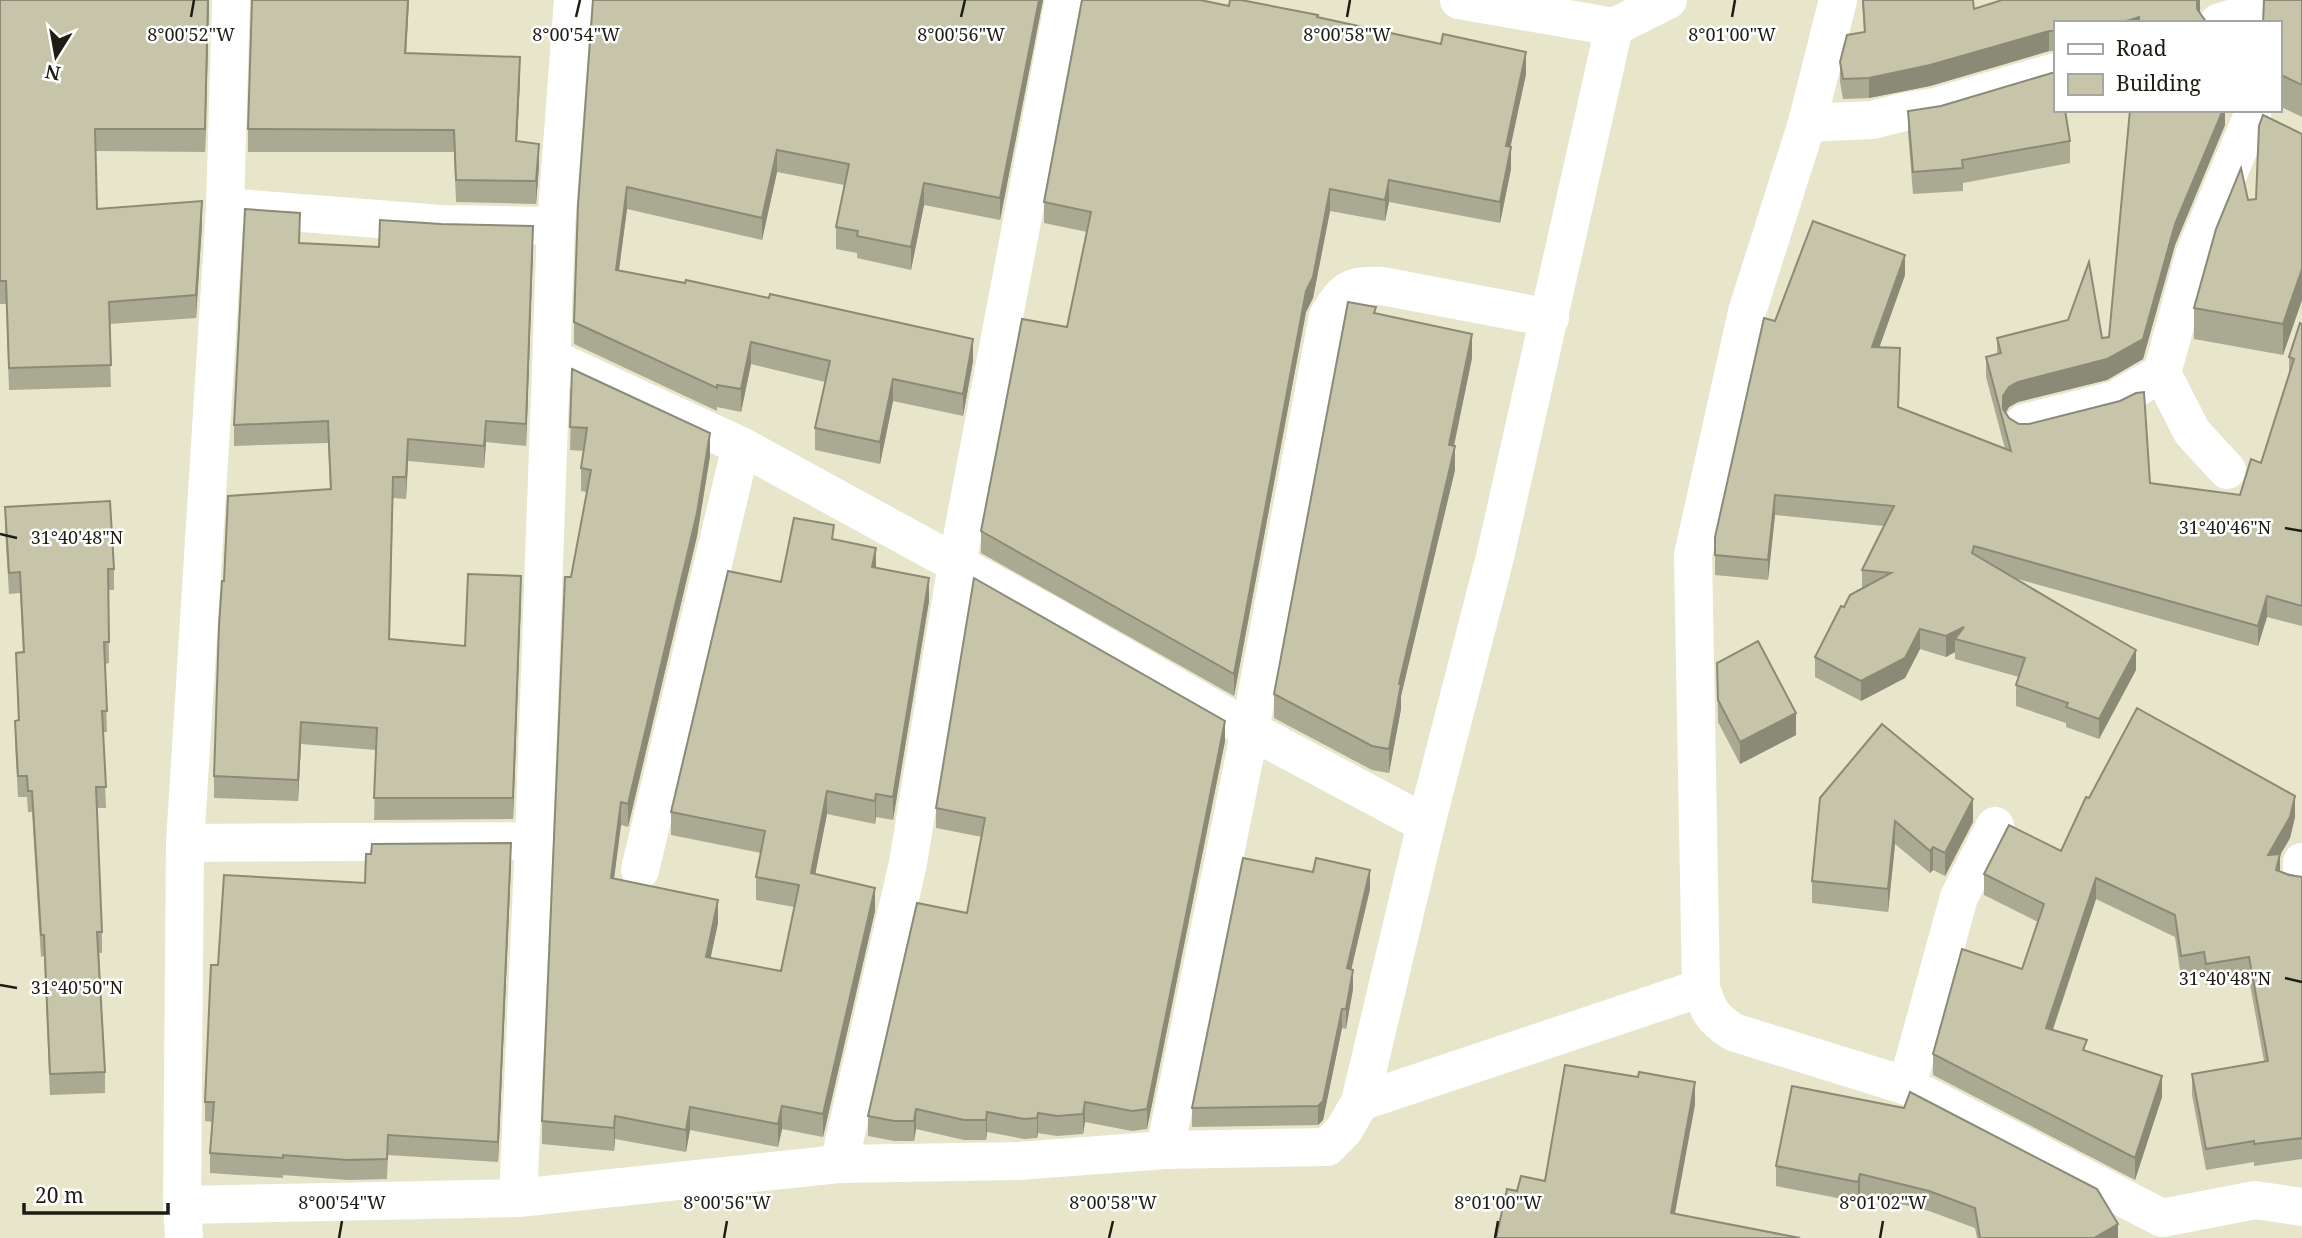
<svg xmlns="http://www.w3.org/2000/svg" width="2302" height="1238" viewBox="0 0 2302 1238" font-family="'Noto Serif',serif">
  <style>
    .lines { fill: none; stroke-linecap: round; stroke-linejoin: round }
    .street { stroke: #fff; stroke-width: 38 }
    .wall { fill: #aaa992 }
    .shaded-wall { fill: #8b8a77 }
    .building { fill: #c6c5aa; stroke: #8b8a77; stroke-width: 2 }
    .ticks { fill: none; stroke: #1d1d13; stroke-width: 2.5 }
    .ticks-label { font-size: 18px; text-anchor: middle; fill: #1d1d13; stroke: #fff; stroke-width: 5; stroke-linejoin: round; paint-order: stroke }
  </style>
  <rect width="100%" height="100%" fill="#e7e6cb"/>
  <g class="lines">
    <g class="street">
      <path d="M1459,0L1614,27"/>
      <path d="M1838,0L1807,123L1747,312L1693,555L1701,988C1709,1012 1712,1018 1733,1032L1907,1086L2162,1218L2255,1200L2302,1207"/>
      <path d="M2218,23L2253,12"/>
      <path d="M1807,123L1872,120L1908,111L1935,107L2055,72"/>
      <path d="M225,207L441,224L556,226"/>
      <path d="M553,359L741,446L1050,615L1250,730L1426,824"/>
      <path d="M2162,373L2192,432L2227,470"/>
      <path d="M2024,423L2115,400L2162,373L2195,253L2252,117V110"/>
      <path d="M185,843L534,841"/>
      <path d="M2302,862V877"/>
      <path d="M640,870L741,446"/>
      <path d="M1907,1086L1959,897L1995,826"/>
      <path d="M1360,1102L1701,988"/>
      <path d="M1165,1150L1250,730L1328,316C1345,288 1350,285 1382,286L1550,318"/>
      <path d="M839,1164L908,863L957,564L1064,0"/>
      <path d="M518,1198L534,841L556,226L573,0"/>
      <path d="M182,1205L185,843L225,207L231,0"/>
      <path d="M184,1238L182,1205L518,1198L839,1164L1019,1161L1165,1150L1327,1147L1344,1130L1360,1102L1426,824L1495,557L1614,27L1668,0"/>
    </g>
  </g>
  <g class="wall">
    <path d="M0,0H209L205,152L95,151L97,209L202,224L196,318L109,324L111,387L9,390L6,304H0Z"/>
    <path d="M593,0H1043L1000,220L924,205L911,270L857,258V253L836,249V227L844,185L777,172L762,240L627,209L619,270L973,361L963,416L893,401L880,464L815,450V428L825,382L751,364L741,412L717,407V411L574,344V322Z"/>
    <path d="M1862,0H1973L1974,9L2200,0V12L2055,23V51H2049L1930,86L1869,98L1843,99L1840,82V62L1864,32Z"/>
    <path d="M2302,0V117L2279,106V23Z"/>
    <path d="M1229,6L1318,17L1526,74L1510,147L1511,169L1500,223L1389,202L1385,221L1330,211L1313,298L1306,312L1234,696L981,553V531L1067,327L1087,232L1044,223V202Z"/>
    <path d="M406,53L520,80L517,141L539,166L536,204L456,202L454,152H248V129Z"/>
    <path d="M2225,110V125L2175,245L2143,359L2107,380L2018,402L2009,407L2006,413L2009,418L2019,424L2150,483L2240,495L2261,463L2289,374V357L2302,324V626L2267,617L2258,646L2014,578L2136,670L2099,739L2066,727V723L2016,706V685L2019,677L1955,659V652L1946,657L1920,649L1905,678L1861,701L1815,677V657L1844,607L1862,588V570L1884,526L1775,515L1768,580L1715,575V537L1775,321L1905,275L1879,348L1900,369L1899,408L2005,449L1986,377V357L1997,354V338L2109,337Z"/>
    <path d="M1908,111L2070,141V163L1963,183V191L1913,194L1908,133Z"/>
    <path d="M2302,134V300L2283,355L2194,339V308L2248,200L2256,199Z"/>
    <path d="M300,235V243L379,247H533L526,446L486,442L484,468L408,461L406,499L393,498L390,639L465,646L521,598L513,819L374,820L376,750L301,744L298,801L214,798V776L224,581L330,489L328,443L234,446V425Z"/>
    <path d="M1376,314L1472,358L1454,446L1455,470L1401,696V709L1389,773L1372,770L1274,718V694Z"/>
    <path d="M572,369L710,456L697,536L628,827L621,825L614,879L718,923L710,958L781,971L794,907L756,900V877L761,853L671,835V812L781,582L834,540L929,601L893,820L876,817L875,824L827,814L815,874L875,911L823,1137L782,1129L778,1147L690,1130L686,1152L615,1139L614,1151L542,1144V1121L571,577L587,492L581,491V468L584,451L570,450Z"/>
    <path d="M5,507L114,569V590H108L109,663L105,664L107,732H103L106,808H97L102,932V953H99L105,1072V1093L50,1095L44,956L41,957L32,812H28L27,797H18L15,742V721L18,720L16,653L23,652L20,593L9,594L5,528Z"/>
    <path d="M1717,663L1796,735L1740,764L1718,722Z"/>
    <path d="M1225,741L1147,1129L1132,1131L1085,1122L1083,1134L1057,1136L1038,1133L1037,1138L1024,1139L987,1132L986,1140H964L916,1129L914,1141H894L868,1136V1116L967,913L982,837L936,828V808Z"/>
    <path d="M1820,798L1973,822L1945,876L1933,870L1930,873L1895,844L1888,912L1812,903V881Z"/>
    <path d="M2089,798L2295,817L2290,838L2280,855V871L2302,877V1159L2254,1166V1162L2206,1170L2192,1095V1074L2264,1061L2249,979L2206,985L2204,973L2181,977L2175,937L2096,899L2053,1030L2162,1097L2135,1180L1933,1075V1054L2022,969L2038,922L1984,895V874L2061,851Z"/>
    <path d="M511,863L498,1162L388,1155L387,1179L348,1180L283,1175V1178L210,1173V1153L212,1122L205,1121V1102L218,965L365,883Z"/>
    <path d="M1370,889L1351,969L1353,989L1346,1029L1342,1028L1323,1120L1318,1125L1192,1127V1108Z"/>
    <path d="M1792,1086L2118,1238H1977L1975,1228L1929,1211L1860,1194L1858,1202L1776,1186V1166Z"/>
  </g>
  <g class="shaded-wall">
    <path d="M208,0H209L205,152V129Z"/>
    <path d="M408,0H409L405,75V53Z"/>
    <path d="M1039,0H1043L1000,220V198Z"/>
    <path d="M2197,0H2200V11L2197,19Z"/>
    <path d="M2139,17V23H2120Z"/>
    <path d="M2049,31V51L1930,86L1869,98V78Z"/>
    <path d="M1526,52V74L1506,168V146Z"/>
    <path d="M520,57V80L516,163V141Z"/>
    <path d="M2223,110H2225V125L2175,245L2143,359L2107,380L2018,402L2009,407L2003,416V429V396L2009,387L2018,382L2107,359L2175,224Z"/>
    <path d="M539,144V166L536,204V181Z"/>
    <path d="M1511,147V169L1500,223V202Z"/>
    <path d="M777,150V172L762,240V218Z"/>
    <path d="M1389,180V202L1385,221V200Z"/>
    <path d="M924,183V205L911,270V247Z"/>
    <path d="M627,187V209L616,292V270Z"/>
    <path d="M1330,189V211L1313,298L1306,312L1234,696V674L1306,291Z"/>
    <path d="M202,201V224L196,318V295Z"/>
    <path d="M533,226V247L526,446V424Z"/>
    <path d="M1905,255V275L1872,368V347Z"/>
    <path d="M2302,269V300L2283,355V324Z"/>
    <path d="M1472,334V358L1449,469V445Z"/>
    <path d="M973,339V361L963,416V394Z"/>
    <path d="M751,342V364L741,412V389Z"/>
    <path d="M893,379V401L880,464V442Z"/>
    <path d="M486,421V442L484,468V446Z"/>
    <path d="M710,433V456L697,536L628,827V804Z"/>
    <path d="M408,439V461L406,499V477Z"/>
    <path d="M1455,446V470L1401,696V709L1389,773V749L1399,684Z"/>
    <path d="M1775,495V515L1768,580V560Z"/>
    <path d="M876,548V571L872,567Z"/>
    <path d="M521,576V598L513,819V798Z"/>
    <path d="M929,578V601L893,820V797Z"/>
    <path d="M2267,596V617L2258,646V626Z"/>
    <path d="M1964,627L1955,639V652L1946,657V636Z"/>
    <path d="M1920,629V649L1905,678L1861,701V681Z"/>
    <path d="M2136,650V670L2099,739V719Z"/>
    <path d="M1796,713V735L1740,764V742Z"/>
    <path d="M1225,721V741L1147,1129V1109Z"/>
    <path d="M301,722V744L298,801V780Z"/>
    <path d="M827,791V814L811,896V873Z"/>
    <path d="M876,794V817L875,824V801Z"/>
    <path d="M2295,796V817L2290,838L2280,855V875L2268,855Z"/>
    <path d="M1973,799V822L1945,876V853Z"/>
    <path d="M621,802V825L611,901V878Z"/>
    <path d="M1895,821V844L1888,912V889Z"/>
    <path d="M511,843V863L498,1162V1142Z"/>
    <path d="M1933,847V870L1930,873V851Z"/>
    <path d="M1370,870V889L1347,988V968Z"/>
    <path d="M2096,878V899L2046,1049V1028Z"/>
    <path d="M875,888V911L823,1137V1114Z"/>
    <path d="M718,900V923L706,980V957Z"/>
    <path d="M1353,970V989L1346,1029V1009Z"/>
    <path d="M1342,1009V1028L1323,1120L1318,1125V1106Z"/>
    <path d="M2162,1076V1097L2135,1180V1158Z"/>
    <path d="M1695,1082V1105L1671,1235V1213Z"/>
    <path d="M1085,1102V1122L1083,1134V1114Z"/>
    <path d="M782,1106V1129L778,1147V1124Z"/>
    <path d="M690,1107V1130L686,1152V1130Z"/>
    <path d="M916,1109V1129L914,1141V1121Z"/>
    <path d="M987,1112V1132L986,1140V1120Z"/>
    <path d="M1038,1113V1133L1037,1138V1118Z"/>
    <path d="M615,1116V1139L614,1151V1128Z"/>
    <path d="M1860,1174V1194L1858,1202V1182Z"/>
    <path d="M2118,1224V1238H2094Z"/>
  </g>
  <g class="building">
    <path d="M0,0H208L205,129H95L97,209L202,201L196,295L109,302L111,365L9,368L6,281H0Z"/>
    <path d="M252,0H408L405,53L520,57L516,141L539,144L536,181L456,180L454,130L248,129Z"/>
    <path d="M593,0H1039L1000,198L924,183L911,247L857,236L858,231L836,227L849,164L777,150L762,218L627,187L616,270L685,283L686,280L769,298L770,294L973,339L963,394L893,379L880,442L815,428L830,361L751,342L741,389L717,385V388L574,322L578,205Z"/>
    <path d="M1082,0H1200L1229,6L1230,0H1241L1318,15L1317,17L1441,44L1443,34L1526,52L1506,146L1511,147L1500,202L1389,180L1385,200L1330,189L1313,277L1306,291L1234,674L981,531L1022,319L1067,327L1091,212L1044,202Z"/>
    <path d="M1863,0H1973L1974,9L2002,0H2197V9L2207,23H2139V17L2120,23H2055V31H2049L1930,65L1869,78L1843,79L1840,62L1847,35L1865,32Z"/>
    <path d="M2264,0H2302V85L2279,74V23H2263Z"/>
    <path d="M2055,72V110H2065L2070,141L1962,160L1963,168L1913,172L1908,111L1941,106Z"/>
    <path d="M2130,110H2223L2175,224L2143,339L2107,359L2018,382L2009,387L2003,396V409L2009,418L2019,424H2029L2120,401L2136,393L2144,392L2150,483L2240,495L2251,459L2261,463L2294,359L2289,357L2300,323L2302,324V606L2267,596L2258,626L1974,546L1972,553L2136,650L2099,719L2066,707L2068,703L2016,685L2025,658L1955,639L1964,627L1946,636L1920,629L1905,658L1861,681L1815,657L1841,606L1844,607L1850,595L1891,573L1862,570L1894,506L1775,495L1768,560L1715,555V537L1764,318L1775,321L1813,221L1905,255L1872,347L1900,348L1898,407L2011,451L1986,357L2001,353L1997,338L2068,320L2089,262L2102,338L2109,337Z"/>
    <path d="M2263,115L2302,134V269L2283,324L2194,308L2216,229L2241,168L2248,200L2256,199L2259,126Z"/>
    <path d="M245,209L300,213L299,243L379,247L380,220L441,224L533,226L526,424L486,421L484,446L408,439L406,477H393L389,639L465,646L468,574L521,576L513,798H374L377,728L301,722L298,780L214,776L219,626L222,581H224L228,496L331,489L328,421L234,425Z"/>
    <path d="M1348,302L1376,307L1374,313L1472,334L1449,445L1455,446L1399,684H1401L1389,749L1372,746L1274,694Z"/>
    <path d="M572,369L710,433L697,513L628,804L621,802L611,878L718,900L706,957L781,971L799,885L756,877L765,831L671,812L728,571L781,582L794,518L834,525L832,539L876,548L872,567L929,578L893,797L876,794L875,801L827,791L811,873L875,888L823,1114L782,1106L778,1124L690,1107L686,1130L615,1116L614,1128L542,1121L565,577H571L591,470L581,468L587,428L570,427Z"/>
    <path d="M110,501L114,569H108L109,642H104L107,711H102L106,787H96L102,932H97L105,1072L50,1074L44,935H41L32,791H28L27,776H18L15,721L19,720L16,653L24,652L20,572L9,573L5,507Z"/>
    <path d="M974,578L1225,721L1147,1109L1132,1111L1085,1102L1083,1114L1057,1116L1038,1113L1037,1118L1024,1119L987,1112L986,1120H964L916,1109L914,1121H894L868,1116L917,903L967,913L985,818L936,808Z"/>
    <path d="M1758,641L1796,713L1740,742L1718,700L1717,663Z"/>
    <path d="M2137,708L2295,796L2290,817L2268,855L2280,854L2276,870L2289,875L2302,877V1138L2254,1144V1141L2206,1149L2192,1074L2268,1061L2249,957L2206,964L2204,952L2181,956L2175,915L2096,878L2046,1028L2087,1040L2083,1050L2162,1076L2135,1158L1933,1054L1962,949L2022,969L2044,904L1984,874L2009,825L2061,851L2086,797L2089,798Z"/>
    <path d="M1882,724L1973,799L1945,853L1933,847L1930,851L1895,821L1888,889L1812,881L1820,798Z"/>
    <path d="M511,843L498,1142L388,1135L387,1159L348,1160L283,1155V1158L210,1153L214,1102H205L211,965H218L224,875L365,883L366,854H371L372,844Z"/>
    <path d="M1243,858L1313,872L1316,858L1370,870L1347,968L1353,970L1346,1009H1342L1323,1101L1318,1106L1192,1108Z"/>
    <path d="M1565,1065L1638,1077L1639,1072L1695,1082L1671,1213L1800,1238H1496L1507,1189L1517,1191L1521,1176L1545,1181Z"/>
    <path d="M1792,1086L1904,1108L1910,1092L2097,1189L2118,1224L2094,1238H1980L1975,1208L1929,1191L1860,1174L1858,1182L1776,1166Z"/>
  </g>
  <path class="ticks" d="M191,17L194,0M576,17L580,0M961,17L965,0M1347,17L1350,0M1732,17L1735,0M2285,528L2302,531M0,534L17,538M2285,978L2302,982M0,985L17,988M339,1238L342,1221M724,1238L727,1221M1109,1238L1113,1221M1495,1238L1498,1221M1880,1238L1883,1221"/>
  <g class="ticks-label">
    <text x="191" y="41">8°00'52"W</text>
    <text x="576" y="41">8°00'54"W</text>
    <text x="961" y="41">8°00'56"W</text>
    <text x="1347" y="41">8°00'58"W</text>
    <text x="1732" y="41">8°01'00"W</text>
    <text x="2225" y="534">31°40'46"N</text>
    <text x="77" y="544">31°40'48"N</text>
    <text x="2225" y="985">31°40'48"N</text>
    <text x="77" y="994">31°40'50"N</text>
    <text x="342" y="1209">8°00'54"W</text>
    <text x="727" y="1209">8°00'56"W</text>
    <text x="1113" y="1209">8°00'58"W</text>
    <text x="1498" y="1209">8°01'00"W</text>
    <text x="1883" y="1209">8°01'02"W</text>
  </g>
  <rect x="2054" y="21" width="228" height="91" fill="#ffffff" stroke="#a5a5a1" stroke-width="2"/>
  <rect x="2068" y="44" width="35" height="10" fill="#ffffff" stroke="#a5a5a1" stroke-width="2"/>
  <text x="2116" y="56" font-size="21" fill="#1d1d13">Road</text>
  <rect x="2068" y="74" width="35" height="21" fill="#c6c5aa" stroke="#a5a5a1" stroke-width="2"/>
  <text x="2116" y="91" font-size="21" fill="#1d1d13">Building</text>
  <g transform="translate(56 56) rotate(191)" stroke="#ffffff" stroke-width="5" paint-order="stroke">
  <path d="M0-5L12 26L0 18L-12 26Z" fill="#1d1d13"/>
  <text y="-10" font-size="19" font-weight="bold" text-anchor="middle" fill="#1d1d13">N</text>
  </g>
  <path d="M24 1203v10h144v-10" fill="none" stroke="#1d1d13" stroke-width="3.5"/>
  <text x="35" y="1203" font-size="21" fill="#1d1d13" stroke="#ffffff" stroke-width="5" paint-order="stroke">20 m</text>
</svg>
